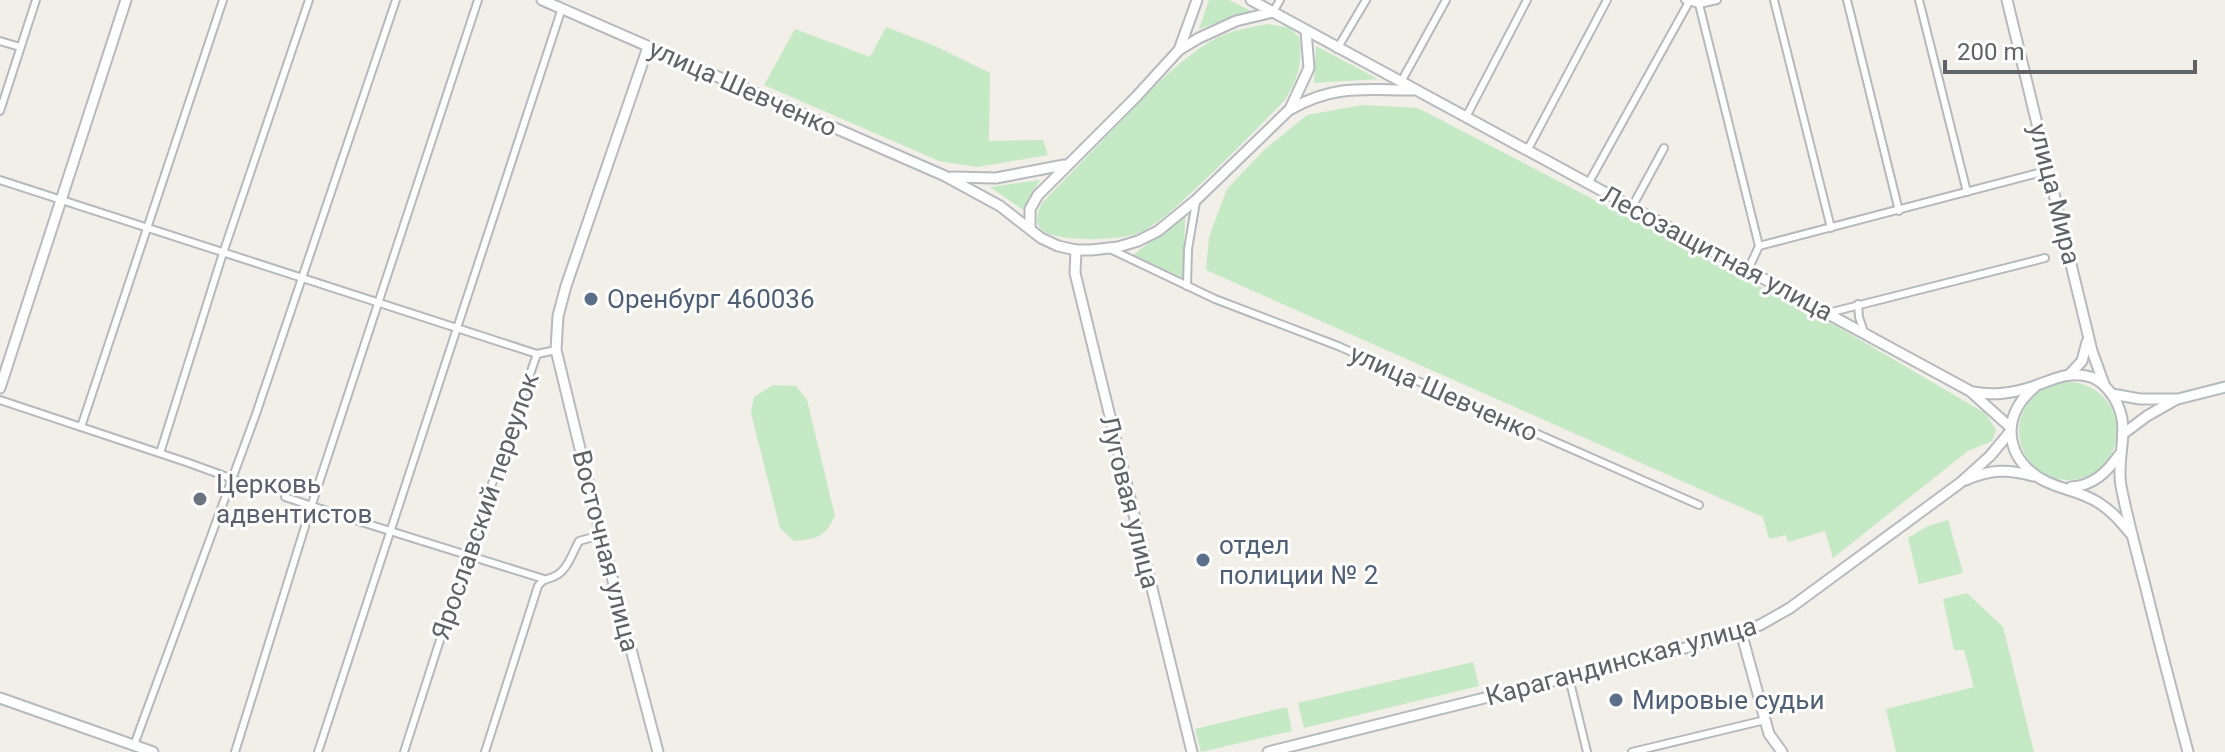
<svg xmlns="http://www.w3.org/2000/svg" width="2225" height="752" viewBox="0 0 2225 752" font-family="Roboto,sans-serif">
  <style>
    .green { fill: #c5e8c5 }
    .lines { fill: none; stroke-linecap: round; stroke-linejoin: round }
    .street-casing { stroke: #b5b8bc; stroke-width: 10 }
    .secondary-casing { stroke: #b6babf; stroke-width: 13 }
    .street { stroke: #fff; stroke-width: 6 }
    .secondary { stroke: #fff; stroke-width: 9 }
    .service-dot { fill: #5c6f8a; stroke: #fff; stroke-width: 3 }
    .worship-dot { fill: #6b7280; stroke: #fff; stroke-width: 3 }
    .labels { text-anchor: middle; stroke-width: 6; stroke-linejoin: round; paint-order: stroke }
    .street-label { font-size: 26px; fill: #5f6368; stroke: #fff }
    .service-label { font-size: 26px; fill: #4e5e75; stroke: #fff; text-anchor: start }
    .worship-label { font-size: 26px; fill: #5b616d; stroke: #fff; text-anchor: start }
  </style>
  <rect width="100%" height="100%" fill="#f1efe8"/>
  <g class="green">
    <path d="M1209,0H1229L1251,11L1199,29Z"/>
    <path d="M1269,24L1290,28L1299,37C1304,60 1297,82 1284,101C1260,126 1235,151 1210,175C1189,195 1168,216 1144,231C1127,241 1057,243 1042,230C1033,222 1038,210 1043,202C1072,172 1101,142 1130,112C1156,85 1182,57 1215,39C1232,30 1250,27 1269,24Z"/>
    <path d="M886,27L935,46L990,73L989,141L1043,140L1048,155L977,167L939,161L764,85L795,29L870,57Z"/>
    <path d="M1316,46L1378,79L1314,83Z"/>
    <path d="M1362,105L1418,108L1838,327L1985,413L1996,430L1992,441L1968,451L1833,558L1825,531L1788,542L1786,535L1769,539L1763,517L1206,270L1209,237L1227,189L1263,151L1307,115Z"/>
    <path d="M1040,180L1023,210L990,187Z"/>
    <path d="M1185,216L1183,278L1133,255Z"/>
    <circle cx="2068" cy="431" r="49"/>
    <path d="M773,385L796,386L807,400L835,516C825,537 817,539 794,541L780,528L751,413L754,397Z"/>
    <path d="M1948,520L1963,573L1919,584L1908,538L1928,526Z"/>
    <path d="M1967,593L2003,627L2034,752H1896L1886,709L1974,687L1964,650H1954L1943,599Z"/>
    <path d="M1473,662L1479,686L1304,728L1298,703Z"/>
    <path d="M1287,707L1292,731L1201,752L1195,729Z"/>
  </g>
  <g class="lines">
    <g class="street-casing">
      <g id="street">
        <path d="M1685,0L1699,4L1717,0"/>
        <path d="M1698,0L1759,246"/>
        <path d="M1774,0L1831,228"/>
        <path d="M1847,0L1899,211"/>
        <path d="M1919,0L1967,192"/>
        <path d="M1273,12L1280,0"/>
        <path d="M0,41L20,47"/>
        <path d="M1337,49L1366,0"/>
        <path d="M1401,82L1446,0"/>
        <path d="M0,111L36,0"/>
        <path d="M1466,117L1527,0"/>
        <path d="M1527,151L1607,0"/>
        <path d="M0,180L537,354"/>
        <path d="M1588,184L1689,2"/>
        <path d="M1632,207L1664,148"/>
        <path d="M1110,249L1215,299L1338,346L1699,505"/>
        <path d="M1748,270L1759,246L2050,170"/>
        <path d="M1187,286L1188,249L1196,202"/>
        <path d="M1858,304L1859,317L1864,332"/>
        <path d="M1828,313L2045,258"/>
        <path d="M0,400L186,462L255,487"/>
        <path d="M81,427L223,0"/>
        <path d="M160,453L223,253L309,0"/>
        <path d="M285,497L336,514"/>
        <path d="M358,521L544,579"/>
        <path d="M1569,678L1587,752"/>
        <path d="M134,745L256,414L396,0"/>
        <path d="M235,752L311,507L478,0"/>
        <path d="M318,752L562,8"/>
        <path d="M404,752L467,556L537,354L556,350"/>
        <path d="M485,752L538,586C544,578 547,580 555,576C567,571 573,552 579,541L601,535"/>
        <path d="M1632,752L1765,720"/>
      </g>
    </g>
    <g class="secondary-casing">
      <g id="secondary">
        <path d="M542,0L945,176L1000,206L1041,238L1058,246L1076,250H1091L1118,247L1138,241L1158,231L1196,200L1290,109L1309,68L1306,31"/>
        <path d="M1251,0L1970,391L2010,427"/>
        <path d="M2007,0L2092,351L2104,384"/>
        <path d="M648,47L566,286L558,316L556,350L601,535L658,752"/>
        <path d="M1179,50L1197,0"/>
        <path d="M1291,109C1335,84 1365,90 1413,90"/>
        <path d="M952,177L996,178L1064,165"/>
        <path d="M1030,228V209L1038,195L1136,97L1179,50L1199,38L1236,21L1273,12"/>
        <path d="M1076,250L1075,273L1083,306L1192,752"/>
        <path d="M2069,375L2082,361L2087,342"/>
        <path d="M0,388L126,0"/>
        <path d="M2034,388C1998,417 2006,463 2047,482C2064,490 2083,492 2099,503C2112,511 2121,522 2130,533"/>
        <path d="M1973,392C1994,396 2012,393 2032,387C2052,380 2069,370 2091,377C2104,382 2114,395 2119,408C2129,433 2116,460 2121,486C2128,522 2138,557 2147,593C2160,646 2174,699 2188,752"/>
        <path d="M2112,394L2140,399H2178L2225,387"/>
        <path d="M2123,434L2147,416L2175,400"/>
        <path d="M1966,480C1990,469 2009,469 2033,476"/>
        <path d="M2071,487C2093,486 2107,472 2119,455"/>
        <path d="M1741,632L1769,734L1782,752"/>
        <path d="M0,698L153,752"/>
        <path d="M1268,752L1713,641L1760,625L1790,608L1960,483L1990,456L2010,432"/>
      </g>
    </g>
    <use href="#street" class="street"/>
    <use href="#secondary" class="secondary"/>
  </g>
  <g class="service-dot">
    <circle cx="591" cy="299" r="8"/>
    <circle cx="1203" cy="560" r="8"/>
    <circle cx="1616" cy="700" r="8"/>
  </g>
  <circle class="worship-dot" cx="200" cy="499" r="8"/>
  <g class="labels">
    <g class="street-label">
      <text transform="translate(743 88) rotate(24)" y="9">улица Шевченко</text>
      <text transform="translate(2055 194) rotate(76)" y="9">улица Мира</text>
      <text transform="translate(1717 253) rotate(28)" y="9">Лесозащитная улица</text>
      <text transform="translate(1444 393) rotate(24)" y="9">улица Шевченко</text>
      <text transform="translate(1130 502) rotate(76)" y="9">Луговая улица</text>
      <text transform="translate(485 506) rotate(-71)" y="9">Ярославский переулок</text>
      <text transform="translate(606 551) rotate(76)" y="9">Восточная улица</text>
      <text transform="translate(1621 661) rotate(-15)" y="9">Карагандинская улица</text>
    </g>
    <g class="service-label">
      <text x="607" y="308">Оренбург 460036</text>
      <text x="1219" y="554">отдел<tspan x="1219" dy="30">полиции № 2</tspan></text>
      <text x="1632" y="709">Мировые судьи</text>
    </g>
    <g class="worship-label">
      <text x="216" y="493">Церковь<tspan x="216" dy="30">адвентистов</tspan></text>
    </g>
  </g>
  <path d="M1945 60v12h250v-12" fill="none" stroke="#5f6368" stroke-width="4"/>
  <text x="1957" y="60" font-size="24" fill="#5f6368" stroke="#ffffff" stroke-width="6" paint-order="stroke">200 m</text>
</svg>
